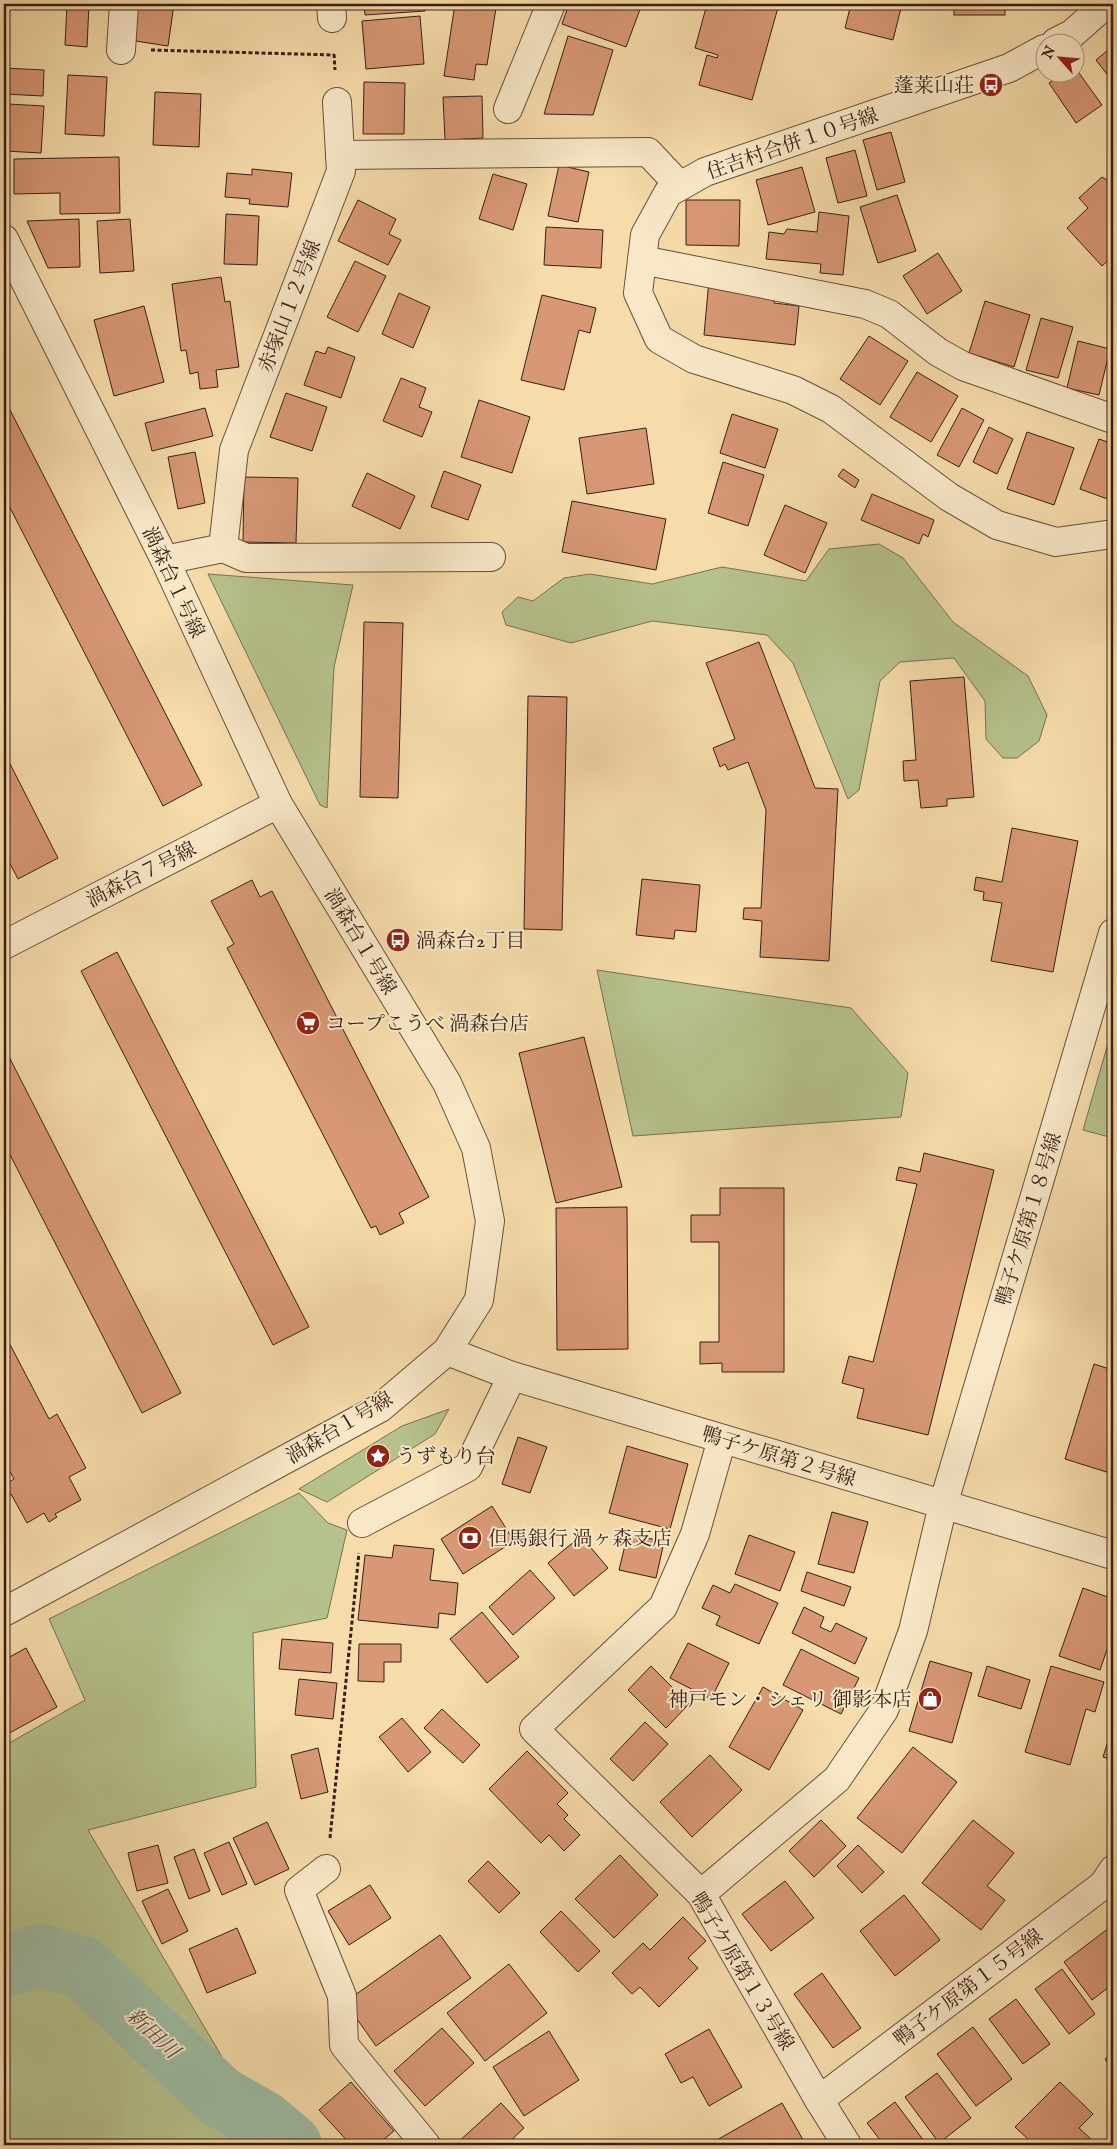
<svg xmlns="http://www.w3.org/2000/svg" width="1117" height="2149" viewBox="0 0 1117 2149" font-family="'IM FELL English','Noto Serif JP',serif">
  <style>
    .green { fill: #b6c28d; stroke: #777051 }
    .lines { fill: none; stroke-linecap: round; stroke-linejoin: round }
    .river { stroke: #9ebca3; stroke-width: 62 }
    .building { fill: #d89875; stroke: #381e15 }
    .minor-casing { stroke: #684e3a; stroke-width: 30 }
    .path { stroke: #381e15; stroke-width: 3; stroke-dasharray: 4 2.5; stroke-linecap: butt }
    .minor { stroke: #f9e8c8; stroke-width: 28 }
    .labels { text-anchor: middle; stroke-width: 4; stroke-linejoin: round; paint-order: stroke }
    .poi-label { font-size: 20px; fill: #381e15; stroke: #f9e8c8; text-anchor: start }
    .street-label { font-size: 20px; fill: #381e15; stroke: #f9e8c8 }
    .water-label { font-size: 21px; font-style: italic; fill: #574d40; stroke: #f9e8c8 }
  </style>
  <rect width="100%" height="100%" fill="#f6dcab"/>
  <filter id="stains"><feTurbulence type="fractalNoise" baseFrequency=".004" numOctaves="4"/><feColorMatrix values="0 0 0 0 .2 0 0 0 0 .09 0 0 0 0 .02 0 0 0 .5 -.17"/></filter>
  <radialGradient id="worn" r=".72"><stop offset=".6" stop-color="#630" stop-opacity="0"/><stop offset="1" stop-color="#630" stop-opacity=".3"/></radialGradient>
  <g class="green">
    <path d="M879,544L903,558L953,622L1028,676L1047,715L1039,741L1017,758H1003L986,739L985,701L954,658L900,662L880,681L859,790L848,799L793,663L767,635L652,621L571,643L506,625L502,612L518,597L533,601L564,578L590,574L652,584L722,567L806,581L829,549Z"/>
    <path d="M208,574L353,585L334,667L327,808L320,805Z"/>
    <path d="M597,970L851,1008L908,1073L901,1117L633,1136Z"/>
    <path d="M1113,1026V1138L1083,1130Z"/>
    <path d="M449,1409L435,1434L327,1502L299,1489L402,1426Z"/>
    <path d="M299,1493L328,1523L347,1530L327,1618L253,1633L256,1787L88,1830L274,2145H4V1746L85,1700L49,1619Z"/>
  </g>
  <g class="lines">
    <path class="river" d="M4,1966L40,1955L83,1968L220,2097L264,2122L291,2145"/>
  </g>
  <g class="building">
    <path d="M67,4H89L87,47L65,45Z"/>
    <path d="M134,4H174L168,46L129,40Z"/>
    <path d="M364,4H425V11L365,15Z"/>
    <path d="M455,4H490V7L496,8L487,65L476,64L474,80L444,76Z"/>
    <path d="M569,4H642L626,47L562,24Z"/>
    <path d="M707,4H779L752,100L699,85L707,55L717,58L718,55L695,48Z"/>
    <path d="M851,4H902L893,40L845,28Z"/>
    <rect x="954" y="4" width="51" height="11"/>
    <path d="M420,16L424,64L366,69L362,21Z"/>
    <path d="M568,36L613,50L593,115L544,114Z"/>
    <path d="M1113,46V82L1096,60Z"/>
    <path d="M1074,66L1102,105L1076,123L1049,83L1065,72H1074Z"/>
    <path d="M4,68L44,70L43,96L4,94Z"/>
    <path d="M68,75L107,77L104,136L65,134Z"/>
    <path d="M364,82L405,83L404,134H363Z"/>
    <path d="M155,92L201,94L199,147L153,145Z"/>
    <path d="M482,96L483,138L445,140L443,97Z"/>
    <path d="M8,104L44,106L41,153L5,151Z"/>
    <path d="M891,132L905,182L877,190L863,140Z"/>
    <path d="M855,150L867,196L838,203L826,158Z"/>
    <path d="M119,157L120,213L60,214V193L14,194V159Z"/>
    <path d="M559,165L589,172L578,222L548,216Z"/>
    <path d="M802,167L815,212L768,225L756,180Z"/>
    <path d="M252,169L292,173L288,207L249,204L250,199L225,197L227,173L252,175Z"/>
    <path d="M493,174L527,184L513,230L479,219Z"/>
    <path d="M1102,177L1113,184V256L1102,266L1067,228L1088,208L1079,198Z"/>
    <path d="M897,195L916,251L878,263L860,207Z"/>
    <path d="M358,200L396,219L389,234L401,240L388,265L338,241Z"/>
    <path d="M686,200H740L739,246L686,245Z"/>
    <path d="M819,212L849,216L843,275L820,273L821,264L766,259L769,232L784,234L787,229L817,232Z"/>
    <path d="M226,214L259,216L257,265L224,264Z"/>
    <path d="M79,219L80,267L48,268L27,221Z"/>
    <path d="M130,219L134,271L100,273L97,221Z"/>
    <path d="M546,227L603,230L601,268L544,265Z"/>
    <path d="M938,253L962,291L927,314L903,276Z"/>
    <path d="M355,261L386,276L358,332L327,317Z"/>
    <path d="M221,277L225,302L230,301L239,367L216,370L218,387L200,389L198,372L190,374L186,350L181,351L172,284Z"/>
    <path d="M709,280L776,287L774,303L799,306L795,345L704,335Z"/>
    <path d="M399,293L430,307L413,348L382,334Z"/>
    <path d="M542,295L596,308L590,333L579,330L564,390L521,380Z"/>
    <path d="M985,301L1030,315L1014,367L969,353Z"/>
    <path d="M144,306L164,382L114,396L94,320Z"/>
    <path d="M1041,318L1073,327L1058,378L1026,370Z"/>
    <path d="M869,336L908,361L880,405L840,379Z"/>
    <path d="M1078,341L1110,349L1099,395L1067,388Z"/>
    <path d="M328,347L355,357L341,398L304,385L316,351L325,354Z"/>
    <path d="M917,372L958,396L931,442L890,417Z"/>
    <path d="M401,378L426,388L419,407L432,412L422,437L383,421Z"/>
    <path d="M286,393L327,407L312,451L270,437Z"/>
    <path d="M479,400L530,417L512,473L461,457Z"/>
    <path d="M9,408L202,785L163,806L4,496V410Z"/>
    <path d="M205,408L213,436L152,451L145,423Z"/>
    <path d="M962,408L984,420L959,467L937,455Z"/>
    <path d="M732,414L778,429L765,468L720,453Z"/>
    <path d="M989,427L1013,439L997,474L973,462Z"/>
    <path d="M646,428L654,484L587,494L579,438Z"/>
    <path d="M1027,432L1074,448L1054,505L1007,489Z"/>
    <path d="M1099,439L1113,444V501L1080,489Z"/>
    <path d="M195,452L205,503L178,509L168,457Z"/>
    <path d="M723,462L764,475L748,526L708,513Z"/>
    <path d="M843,469L859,480L855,488L838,476Z"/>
    <path d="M444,471L481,485L468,520L431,507Z"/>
    <path d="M367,473L415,496L400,529L352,506Z"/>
    <path d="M244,477L298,478L296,543L243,542Z"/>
    <path d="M872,494L934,520L928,537L923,534L919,544L861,520Z"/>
    <path d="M572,501L666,519L656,570L562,552Z"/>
    <path d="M785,505L827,523L805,573L764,555Z"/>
    <path d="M364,622L403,623L398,798L360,797Z"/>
    <path d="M759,642L815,788L838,789L829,961L760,957L762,921L743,919L744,908H761L766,810L748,762L728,770L725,764L720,767L713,748L735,739L706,663Z"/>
    <path d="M964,677L974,797L947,799V806L921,808L918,780L904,781L903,761L916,760L910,681Z"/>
    <path d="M528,696L567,697L562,930L524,929Z"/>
    <path d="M4,752L58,858L18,879L4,852Z"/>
    <path d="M1012,828L1078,841L1053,972L991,961L1002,903L983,900L984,892L974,890L976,877L1002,882Z"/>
    <path d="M642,879L700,885L696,932L675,930L674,939L636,935Z"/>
    <path d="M252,880L260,897L272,891L429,1197L399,1213L404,1223L380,1235L376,1226L371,1228L227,948L234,944L211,901Z"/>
    <path d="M117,952L309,1327L273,1345L81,971Z"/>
    <path d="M584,1037L622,1187L556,1203L519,1053Z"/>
    <path d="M4,1047L181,1393L142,1413L4,1143Z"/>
    <path d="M924,1153L994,1170L928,1435L857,1418L864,1389L842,1383L849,1356L873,1362L917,1184L896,1180L899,1167L920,1172Z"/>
    <path d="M720,1188H784V1372H722V1363L700,1364V1342H719V1242H691V1215H720Z"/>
    <path d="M627,1207L628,1349L557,1350L556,1208Z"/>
    <path d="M4,1333L49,1419L57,1414L86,1468L69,1477L81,1500L55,1514L57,1517L49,1522L44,1513L27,1523L11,1494L4,1498V1485L14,1479L8,1468L5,1470L4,1468Z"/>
    <path d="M1094,1364L1113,1370V1474L1065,1459Z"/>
    <path d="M518,1437L547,1447L530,1493L502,1484Z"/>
    <path d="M627,1446L688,1464L670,1529L609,1513Z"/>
    <path d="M492,1506L514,1541L463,1574L441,1539Z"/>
    <path d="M832,1512L868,1522L854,1573L818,1564Z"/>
    <path d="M628,1533L664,1542L656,1578L619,1570Z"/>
    <path d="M749,1535L795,1552L780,1591L735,1574Z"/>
    <path d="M581,1536L608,1568L574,1596L548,1563Z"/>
    <path d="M394,1545L434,1549L430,1580L458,1583L455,1615L439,1613L438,1628L358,1620L365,1555L392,1558Z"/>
    <path d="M530,1570L555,1598L513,1635L489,1607Z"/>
    <path d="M807,1572L851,1587L844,1606L801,1591Z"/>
    <path d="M735,1584L778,1603L759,1644L716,1625L720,1616L702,1608L713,1585L730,1593Z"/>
    <path d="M1083,1588L1113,1599V1632L1100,1670L1059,1656Z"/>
    <path d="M804,1607L824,1617L820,1627L831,1632L836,1623L867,1638L855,1664L792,1633Z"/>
    <path d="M482,1612L519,1657L487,1683L450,1639Z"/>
    <path d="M282,1639L333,1643L331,1673L279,1669Z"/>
    <path d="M688,1643L729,1663L711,1699L670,1678Z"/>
    <path d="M359,1644H401V1662H384V1682L358,1681Z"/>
    <path d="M26,1648L57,1707L4,1736V1660Z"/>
    <path d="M801,1649L859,1678L841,1714L783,1685Z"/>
    <path d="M930,1661L972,1673L952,1743L909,1731Z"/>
    <path d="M651,1666L689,1704L666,1728L628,1690Z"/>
    <path d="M987,1666L1030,1680L1021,1709L978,1696Z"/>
    <path d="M1051,1666L1104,1682L1095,1712L1086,1709L1070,1765L1025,1752Z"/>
    <path d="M299,1679L337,1683L333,1719L295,1715Z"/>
    <path d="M763,1687L803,1710L769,1770L729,1747Z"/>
    <path d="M442,1709L480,1745L463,1763L424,1728Z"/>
    <path d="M402,1718L431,1752L408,1772L379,1737Z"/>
    <path d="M645,1722L668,1744L633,1781L610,1759Z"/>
    <path d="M1112,1728L1113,1729V1760L1103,1757Z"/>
    <path d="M913,1747L957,1782L902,1853L857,1818Z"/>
    <path d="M318,1748L328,1792L301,1799L291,1755Z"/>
    <path d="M527,1751L568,1793L557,1804L568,1815L564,1819L580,1835L564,1851L549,1835L541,1843L489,1789Z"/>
    <path d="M710,1755L742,1790L692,1837L660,1802Z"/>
    <path d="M821,1820L846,1846L814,1877L789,1851Z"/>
    <path d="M973,1820L1014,1853L987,1886L1005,1900L981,1930L922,1883Z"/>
    <path d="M267,1822L289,1869L255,1885L233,1838Z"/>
    <path d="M229,1842L247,1884L222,1895L204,1853Z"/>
    <path d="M158,1845L168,1883L137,1891L128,1853Z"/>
    <path d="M858,1845L884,1872L862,1893L837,1866Z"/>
    <path d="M194,1849L210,1891L189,1899L174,1857Z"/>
    <path d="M620,1855L658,1895L614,1938L575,1899Z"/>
    <path d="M488,1861L520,1893L499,1913L468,1881Z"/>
    <path d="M785,1881L814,1918L771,1951L742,1914Z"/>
    <path d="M370,1885L391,1918L349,1945L328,1911Z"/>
    <path d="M168,1889L188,1931L162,1944L142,1901Z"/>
    <path d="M904,1895L940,1940L895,1976L860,1931Z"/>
    <path d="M561,1911L600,1951L578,1972L540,1932Z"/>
    <path d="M683,1917L706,1941L688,1958L698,1968L659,2007L640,1987L632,1994L612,1973L643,1943L650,1950Z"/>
    <path d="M1113,1925V1984L1092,2000L1064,1962Z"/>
    <path d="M237,1928L256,1973L207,1993L189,1949Z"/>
    <path d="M440,1935L471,1978L376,2046L345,2002Z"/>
    <path d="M509,1964L547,2013L485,2061L447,2013Z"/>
    <path d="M1062,1969L1095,2014L1069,2034L1035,1989Z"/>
    <path d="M822,1973L861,2028L833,2048L794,1994Z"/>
    <path d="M1016,1999L1050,2044L1023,2064L989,2019Z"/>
    <path d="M973,2027L1012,2079L976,2106L937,2054Z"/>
    <path d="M442,2028L474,2063L425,2106L394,2071Z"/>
    <path d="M709,2029L742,2087L709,2106L693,2077L681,2083L665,2054Z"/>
    <path d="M549,2031L579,2080L524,2116L493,2067Z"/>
    <path d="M1113,2053V2071L1105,2059Z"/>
    <path d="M937,2073L971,2118L939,2143L905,2097Z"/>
    <path d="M351,2082L394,2131L377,2145H351L319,2110Z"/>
    <path d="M1060,2082L1093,2114L1079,2128L1093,2141L1089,2145H1024L1029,2140L1015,2127Z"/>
    <path d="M895,2102L927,2145H884L867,2123Z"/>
    <path d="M501,2103L524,2128L506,2145H458L456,2144Z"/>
    <path d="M782,2103L806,2145H708Z"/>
  </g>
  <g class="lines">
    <g class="minor-casing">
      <g id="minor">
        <path d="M331,4L332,18"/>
        <path d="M1056,42L1072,34L1106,4"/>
        <path d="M1044,49L1009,68L705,172L668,193L645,235L638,293L659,339L694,359L793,390L831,409L949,497L997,525L1056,542L1113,534"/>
        <path d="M121,50L124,4"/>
        <path d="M508,109L551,4"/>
        <path d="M340,155L648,152L680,186"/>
        <path d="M4,239L165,560L278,804L447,1083L476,1148L490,1221L479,1300L447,1351L380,1408L4,1612"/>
        <path d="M642,260L865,304L889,314L938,352L963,366L1113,419"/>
        <path d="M223,548L246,558L491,557"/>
        <path d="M165,560L223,548L234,450L341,171L337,102"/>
        <path d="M4,945L278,804"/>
        <path d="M447,1351L512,1376L1113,1555"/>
        <path d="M722,1439L695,1534L663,1607L534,1729L701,1894L819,2100L847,2145"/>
        <path d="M362,1523L468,1467L512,1376"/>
        <path d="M326,1869L299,1890L342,1996L344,2045L426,2145"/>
        <path d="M701,1894L837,1779L884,1710L913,1631L943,1505L1113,933"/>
        <path d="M819,2100L1103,1885L1113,1870"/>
      </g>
    </g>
    <g class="path">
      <path d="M151,50L334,55"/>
      <path d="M334,54L335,70"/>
      <path d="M330,1838L359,1553"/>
    </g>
    <use href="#minor" class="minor"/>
  </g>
  <defs>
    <g id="bus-disc" transform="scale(1.25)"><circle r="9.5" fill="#8f2418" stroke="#f9e8c8"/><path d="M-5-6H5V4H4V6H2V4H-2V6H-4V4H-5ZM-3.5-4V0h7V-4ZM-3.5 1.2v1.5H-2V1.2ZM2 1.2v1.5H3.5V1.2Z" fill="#fff"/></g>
    <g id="supermarket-disc" transform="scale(1.25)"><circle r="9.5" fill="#8f2418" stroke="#f9e8c8"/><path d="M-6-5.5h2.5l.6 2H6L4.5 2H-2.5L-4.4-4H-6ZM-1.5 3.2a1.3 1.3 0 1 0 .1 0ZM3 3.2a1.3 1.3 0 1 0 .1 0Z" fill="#fff"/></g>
    <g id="sight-disc" transform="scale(1.25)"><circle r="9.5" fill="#8f2418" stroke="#f9e8c8"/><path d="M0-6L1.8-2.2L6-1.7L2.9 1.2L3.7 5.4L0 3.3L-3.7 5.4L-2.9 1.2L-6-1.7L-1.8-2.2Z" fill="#fff"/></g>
    <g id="bank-disc" transform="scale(1.25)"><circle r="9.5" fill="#8f2418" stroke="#f9e8c8"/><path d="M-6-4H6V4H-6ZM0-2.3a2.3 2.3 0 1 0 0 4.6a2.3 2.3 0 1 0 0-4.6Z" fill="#fff"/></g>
    <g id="shop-disc" transform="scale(1.25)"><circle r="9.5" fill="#8f2418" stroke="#f9e8c8"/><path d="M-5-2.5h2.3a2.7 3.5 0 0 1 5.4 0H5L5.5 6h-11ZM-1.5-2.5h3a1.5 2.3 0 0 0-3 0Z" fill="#fff"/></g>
  </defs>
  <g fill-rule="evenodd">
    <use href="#bus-disc" x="991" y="85"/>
    <use href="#bus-disc" x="398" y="940"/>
    <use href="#supermarket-disc" x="308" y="1023"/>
    <use href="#sight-disc" x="378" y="1456"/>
    <use href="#bank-disc" x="470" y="1538"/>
    <use href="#shop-disc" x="930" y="1699"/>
  </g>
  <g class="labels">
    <g class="poi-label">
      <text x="974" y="92" text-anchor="end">蓬莱山荘</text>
      <text x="416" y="947">渦森台2丁目</text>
      <text x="326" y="1030">コープこうべ 渦森台店</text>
      <text x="396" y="1463">うずもり台</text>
      <text x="488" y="1545">但馬銀行 渦ヶ森支店</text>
      <text x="912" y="1706" text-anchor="end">神戸モン・シェリ 御影本店</text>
    </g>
    <g class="street-label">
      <text transform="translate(792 143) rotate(-19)" y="7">住吉村合併１０号線</text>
      <text transform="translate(289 306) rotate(-69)" y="7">赤塚山１２号線</text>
      <text transform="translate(174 582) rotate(65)" y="7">渦森台１号線</text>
      <text transform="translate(141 874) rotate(-27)" y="7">渦森台７号線</text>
      <text transform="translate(361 941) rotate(59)" y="7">渦森台１号線</text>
      <text transform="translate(1028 1219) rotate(-73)" y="7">鴨子ケ原第１８号線</text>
      <text transform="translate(339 1427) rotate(-31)" y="7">渦森台１号線</text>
      <text transform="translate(779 1456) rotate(17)" y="7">鴨子ケ原第２号線</text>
      <text transform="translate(743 1971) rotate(59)" y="7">鴨子ケ原第１３号線</text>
      <text transform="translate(968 1987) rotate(-37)" y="7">鴨子ケ原第１５号線</text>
    </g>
    <g class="water-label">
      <text transform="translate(153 2033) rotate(43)" y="7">新田川</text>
    </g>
  </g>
  <rect width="1117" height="2149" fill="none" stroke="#f6dcab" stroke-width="20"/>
  <rect x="5" y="5" width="1107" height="2139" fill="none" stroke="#381e15" stroke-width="2.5"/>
  <rect x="10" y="10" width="1097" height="2129" fill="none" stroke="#381e15"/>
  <g transform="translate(1060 58) rotate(297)"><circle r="24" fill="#f9e8c8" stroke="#ac9780"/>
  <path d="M0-4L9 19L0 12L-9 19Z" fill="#8f2418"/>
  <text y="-8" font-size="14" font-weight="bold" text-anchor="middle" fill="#381e15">N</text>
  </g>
  <rect width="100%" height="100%" filter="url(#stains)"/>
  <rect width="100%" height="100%" fill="url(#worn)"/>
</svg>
